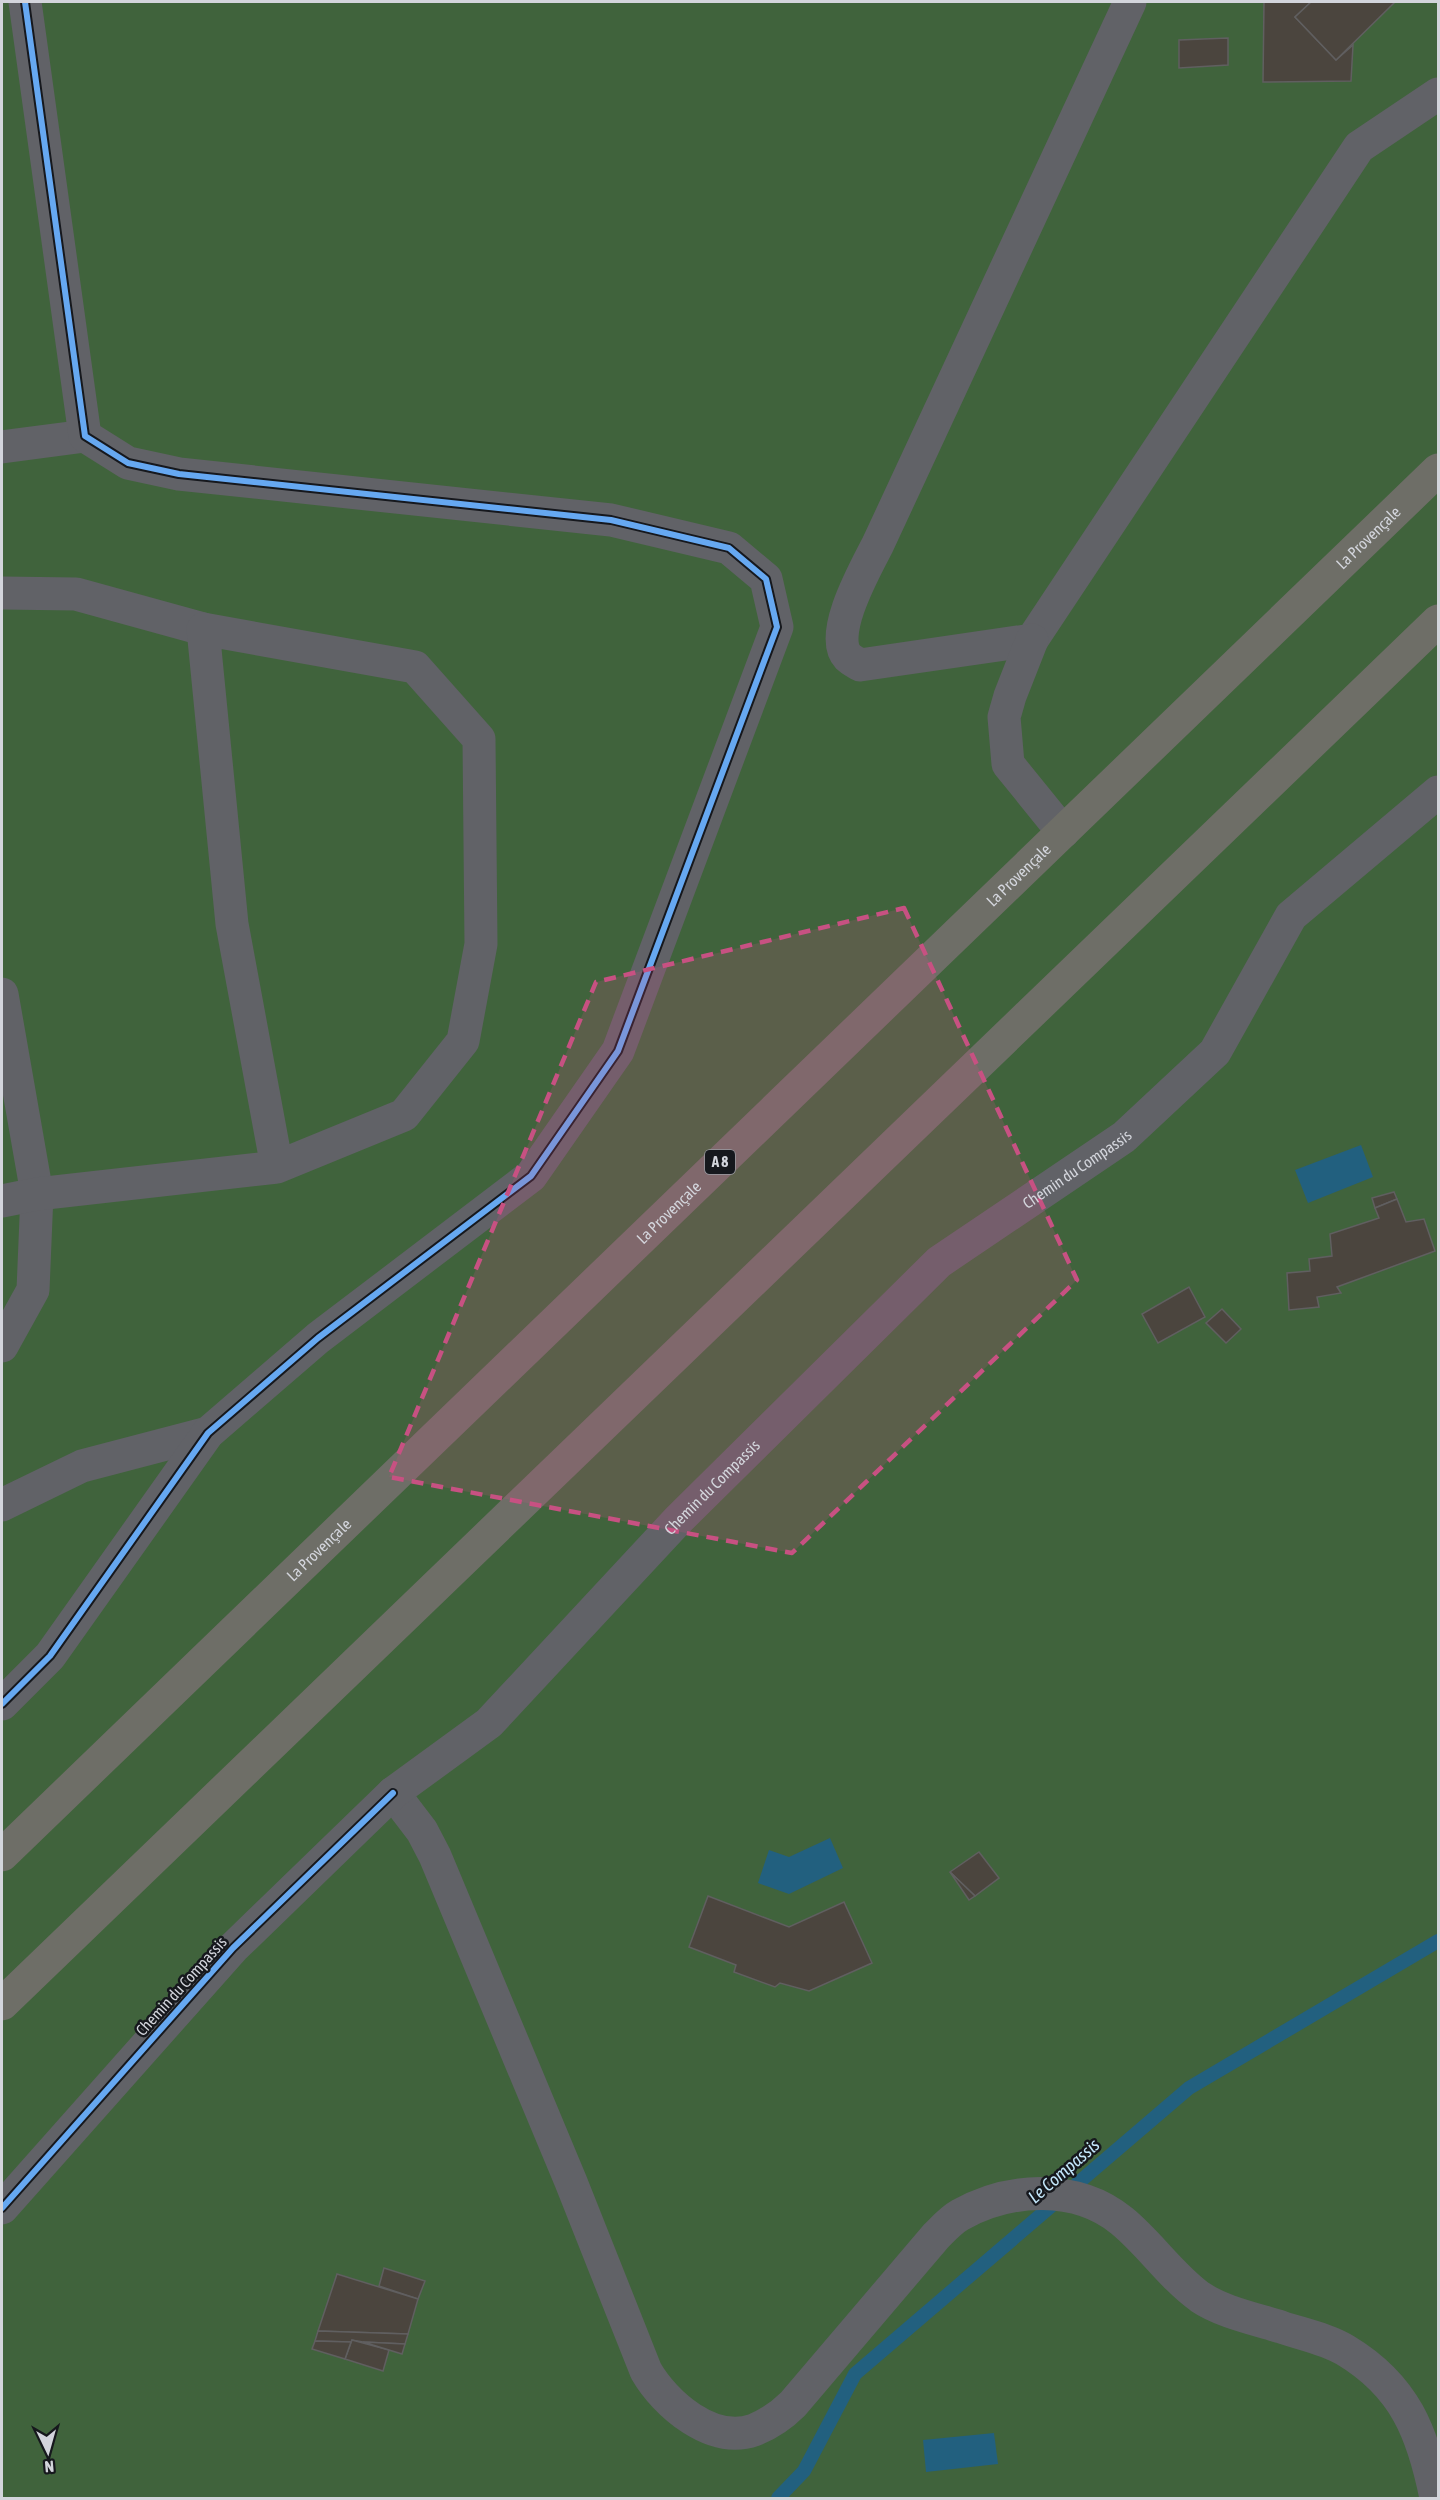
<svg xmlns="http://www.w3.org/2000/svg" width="1440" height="2500" viewBox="0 0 1440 2500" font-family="'Asap Condensed',sans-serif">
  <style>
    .forest { fill: #40633c }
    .water { fill: #22607f }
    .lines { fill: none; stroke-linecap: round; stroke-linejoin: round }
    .stream { stroke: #22607f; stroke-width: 14 }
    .building { fill: #4b453e; stroke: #605f60; stroke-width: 1.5 }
    .minor { stroke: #616267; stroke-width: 33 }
    .highway { stroke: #6e6e67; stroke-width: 33 }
    .cycleway-casing { stroke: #16181d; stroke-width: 10 }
    .cycleway { stroke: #66a8f1; stroke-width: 6 }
    .marked { fill: #c75182; fill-opacity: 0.2; stroke: #c75182; stroke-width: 4.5; stroke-dasharray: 12 8; stroke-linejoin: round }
    .labels { text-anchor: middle; stroke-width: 5; stroke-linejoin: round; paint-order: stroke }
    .shield { fill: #16181d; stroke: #9a9ca3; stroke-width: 1.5 }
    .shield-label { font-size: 15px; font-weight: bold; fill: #d3d5dc }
    .street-label { font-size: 16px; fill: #d3d5dc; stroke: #16181d }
    .water-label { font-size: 18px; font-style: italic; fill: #c3e6fa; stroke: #16181d }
  </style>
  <rect width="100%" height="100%" fill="#303138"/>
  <rect class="forest" x="2" y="2" width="1436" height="2496"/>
  <g class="water">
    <path d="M1361,1145L1373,1177L1308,1203L1295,1170Z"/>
    <path d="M830,1838L843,1868L789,1894L758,1883L769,1850L789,1857Z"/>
    <path d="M994,2433L998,2464L926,2472L923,2440Z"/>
  </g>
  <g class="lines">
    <path class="stream" d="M778,2498L804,2471L855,2374L1189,2088L1438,1941"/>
  </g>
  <g class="building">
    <path d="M1264,2H1311L1295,17L1336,60L1353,45L1351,81L1263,82Z"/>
    <path d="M1311,2H1395L1336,60L1295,17Z"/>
    <path d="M1228,38V65L1179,68V40Z"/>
    <path d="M1394,1192L1397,1199L1375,1208L1372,1198Z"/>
    <path d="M1397,1199L1406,1222L1424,1219L1435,1251L1337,1287L1341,1293L1317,1297L1319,1307L1289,1310L1287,1273L1310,1271L1309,1259L1332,1256L1330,1234L1379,1218L1375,1208Z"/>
    <path d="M1189,1287L1205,1317L1158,1343L1142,1314Z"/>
    <path d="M1222,1309L1241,1329L1226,1343L1206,1323Z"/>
    <path d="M979,1852L999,1878L975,1896L950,1872Z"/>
    <path d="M950,1872L975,1896L969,1900Z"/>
    <path d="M708,1896L789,1927L844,1902L872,1963L809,1991L780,1983L775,1987L734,1972L736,1965L689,1947Z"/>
    <path d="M384,2268L425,2281L418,2299L379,2286Z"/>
    <path d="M337,2274L418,2299L408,2334L318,2331Z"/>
    <path d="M318,2331L408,2334L405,2344L363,2342L352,2340L351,2342L315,2341Z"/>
    <path d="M352,2340L389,2350L383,2371L345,2359Z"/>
    <path d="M315,2341L351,2342L345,2359L312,2349Z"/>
    <path d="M363,2342L405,2344L402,2354Z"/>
  </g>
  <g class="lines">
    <g class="minor">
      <path d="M1130,2L878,544C867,566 827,635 848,657C851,660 857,663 860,665L1032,640L1359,147L1438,94"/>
      <path d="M2,447L85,436"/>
      <path d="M2,593L76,594L203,629"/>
      <path d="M1032,640L1010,696L1004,717L1008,764L1063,832"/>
      <path d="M2,994L37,1194L33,1290L2,1346"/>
      <path d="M2,1201L37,1194L277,1167L232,924L203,629L415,667L479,739L481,944L463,1041L404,1115L277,1167"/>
      <path d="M2,1505L82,1466L208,1433"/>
      <path d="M2,1704L50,1656L208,1433L318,1338L531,1176L618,1051L777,627L766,579L729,548L611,520L179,474L128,463L85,436L25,2"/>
      <path d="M393,1793L422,1831L435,1856L571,2182L646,2371C665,2404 712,2445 754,2430C769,2424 781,2416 793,2404L936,2236C943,2229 951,2220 960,2215C1010,2187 1077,2184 1122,2221C1150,2244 1171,2276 1200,2297C1222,2312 1256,2319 1281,2327C1301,2334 1327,2339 1345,2350C1405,2386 1423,2433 1436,2498"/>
      <path id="s1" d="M2,2208L233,1948L393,1793L489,1723L678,1520L939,1262L1124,1137L1215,1052L1291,916L1438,792"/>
    </g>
    <g class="highway">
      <path id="s2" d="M2,1855L1438,470"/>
      <path d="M2,2004L1438,621"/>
    </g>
    <g class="cycleway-casing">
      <g id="cycleway">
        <path d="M2,1704L50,1656L208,1433L318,1338L531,1176L618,1051L777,627L766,579L729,548L611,520L179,474L128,463L85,436L25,2"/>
        <path d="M2,2208L233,1948L393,1793"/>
      </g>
    </g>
    <use href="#cycleway" class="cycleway"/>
  </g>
  <path class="marked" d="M904,908L1077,1280L792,1553L389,1477L596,982Z"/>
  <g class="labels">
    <rect class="shield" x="705" y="1150" width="30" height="24" rx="4.5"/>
    <g class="shield-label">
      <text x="720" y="1167">A 8</text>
    </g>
    <g class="street-label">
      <text dy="6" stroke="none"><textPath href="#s2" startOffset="1898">La Provençale</textPath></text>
      <text dy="6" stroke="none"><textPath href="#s2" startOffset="1412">La Provençale</textPath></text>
      <text dy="6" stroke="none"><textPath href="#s1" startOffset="1500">Chemin du Compassis</textPath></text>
      <text dy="6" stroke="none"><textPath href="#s2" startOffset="926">La Provençale</textPath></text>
      <text dy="6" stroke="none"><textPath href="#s1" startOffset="1014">Chemin du Compassis</textPath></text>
      <text dy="6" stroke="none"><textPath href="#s2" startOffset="440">La Provençale</textPath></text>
      <text transform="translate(181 1986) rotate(-48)" y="6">Chemin du Compassis</text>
    </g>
    <g class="water-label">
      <text transform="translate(1064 2171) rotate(-41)" y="6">Le Compassis</text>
    </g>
  </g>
  <rect width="1440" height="2500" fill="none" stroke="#d3d5dc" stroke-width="6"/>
  <g transform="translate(48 2452) rotate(175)" stroke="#16181d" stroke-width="4.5" paint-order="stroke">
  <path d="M0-4.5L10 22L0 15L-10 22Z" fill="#d3d5dc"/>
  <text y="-9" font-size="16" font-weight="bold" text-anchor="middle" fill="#d3d5dc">N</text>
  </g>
</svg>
